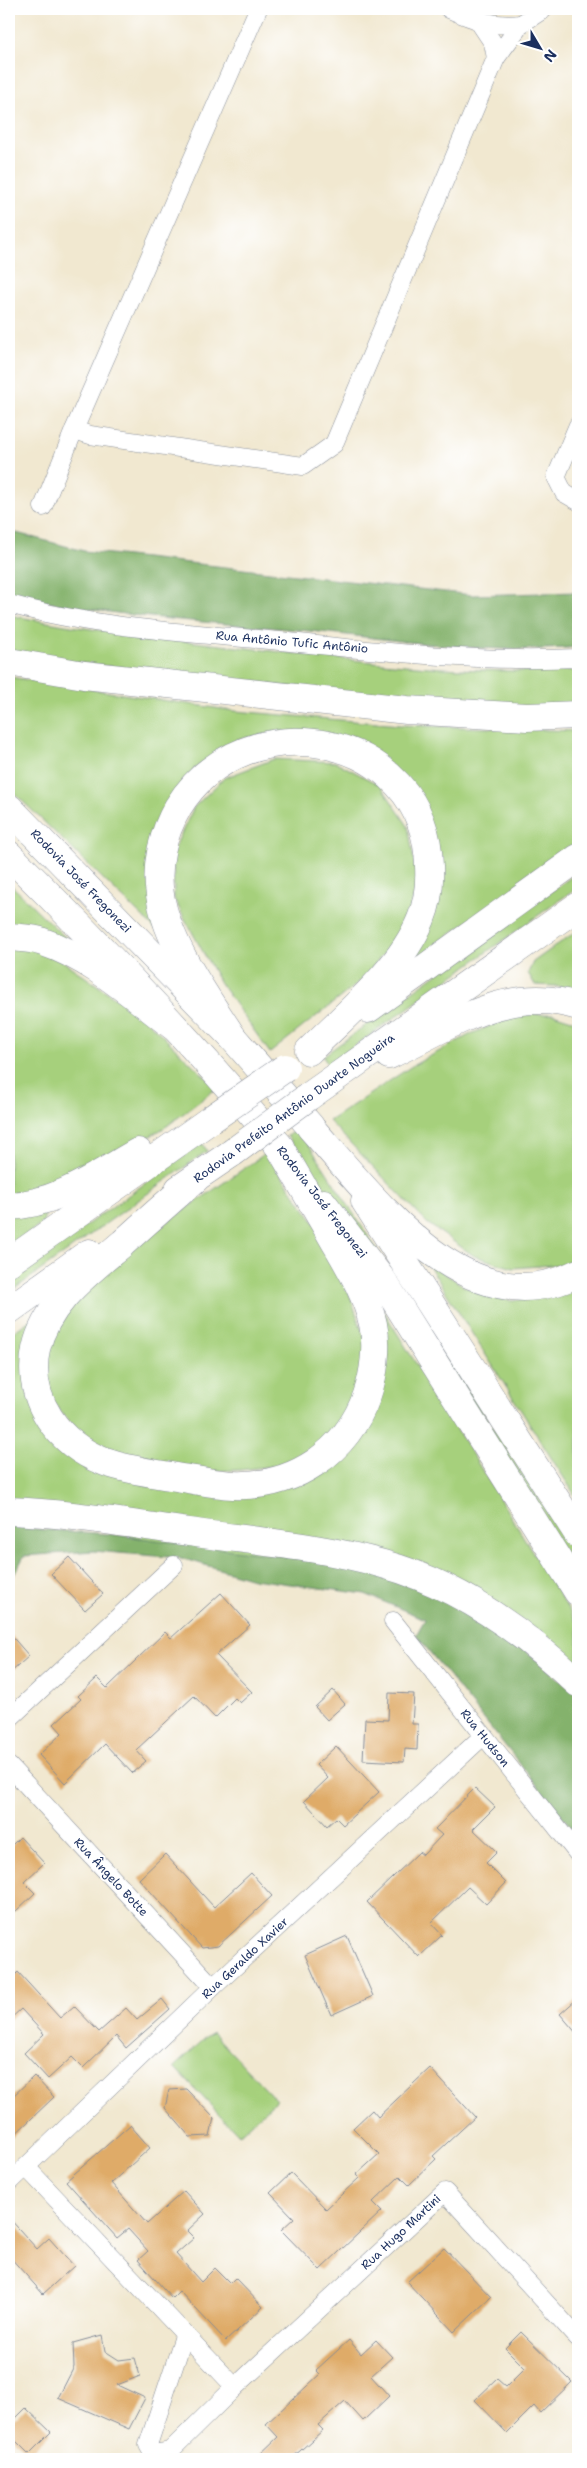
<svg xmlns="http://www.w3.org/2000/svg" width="587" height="2468" viewBox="0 0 587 2468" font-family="'Shantell Sans',sans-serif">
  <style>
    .green { fill: #a6d07c; stroke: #60806d }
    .forest { fill: #84b26c; stroke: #507065 }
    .building { fill: #dfab68 }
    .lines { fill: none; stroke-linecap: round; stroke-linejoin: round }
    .minor-casing { stroke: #868c97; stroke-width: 19 }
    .trunk-casing { stroke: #868c97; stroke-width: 29 }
    .motorway-casing { stroke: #868c97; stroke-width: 29 }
    .minor { stroke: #fff; stroke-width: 18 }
    .trunk { stroke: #fff; stroke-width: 28 }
    .motorway { stroke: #fff; stroke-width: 28 }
    .motorway-bridge-casing { stroke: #868c97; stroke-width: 29; stroke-linecap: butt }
    .motorway-bridge { stroke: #fff; stroke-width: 28 }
    .labels { text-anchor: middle; stroke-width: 4; stroke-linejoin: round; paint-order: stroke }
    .street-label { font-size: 12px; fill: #1b2f5e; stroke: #fff }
  </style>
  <rect width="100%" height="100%" fill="#fff"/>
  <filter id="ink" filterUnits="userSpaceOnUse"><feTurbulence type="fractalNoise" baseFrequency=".02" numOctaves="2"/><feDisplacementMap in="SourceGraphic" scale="10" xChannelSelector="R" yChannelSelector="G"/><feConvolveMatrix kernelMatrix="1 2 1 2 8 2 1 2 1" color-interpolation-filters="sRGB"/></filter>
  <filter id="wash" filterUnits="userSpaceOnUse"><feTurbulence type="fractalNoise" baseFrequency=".0096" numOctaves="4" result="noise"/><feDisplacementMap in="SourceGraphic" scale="20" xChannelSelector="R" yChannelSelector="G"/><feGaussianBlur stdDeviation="1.12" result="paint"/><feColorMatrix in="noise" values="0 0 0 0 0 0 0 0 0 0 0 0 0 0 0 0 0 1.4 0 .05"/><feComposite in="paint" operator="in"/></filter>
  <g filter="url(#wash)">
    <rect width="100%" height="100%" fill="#f1e8d0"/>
    <g class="green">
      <path d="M9,615C93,632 179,640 264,650C368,662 474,675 578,670V710L509,711L9,655Z"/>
      <path d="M9,677L235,711L400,725L578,731V842L417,958L411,959L437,904L402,776L284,731L238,739L194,769L172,799L158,932L9,788Z"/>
      <path d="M274,759L336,762L381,786L408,826L418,882L403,930L362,980L270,1053L220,983L174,899L173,851L194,807L224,778Z"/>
      <path d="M578,872V887L328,1065L323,1056Z"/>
      <path d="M9,883L81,953L9,929Z"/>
      <path d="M578,930V991L555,986L535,985L528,973L533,962Z"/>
      <path d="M9,943L48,951L143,1017L217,1088L167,1126L74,1182L9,1198Z"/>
      <path d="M553,1014L578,1022V1257L564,1264L513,1268L474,1256L427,1223L329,1121L412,1066L473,1033L517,1015Z"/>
      <path d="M298,1128L578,1559V1574L370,1249L287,1136Z"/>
      <path d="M202,1143L207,1151L9,1293V1280Z"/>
      <path d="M266,1153L335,1252L367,1345L353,1401L337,1426L321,1443L297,1458L273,1466L240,1470L215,1471L115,1455L85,1442L48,1396L43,1354L52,1328L92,1275Z"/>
      <path d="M36,1213L45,1215L43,1223L9,1248V1215Z"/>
      <path d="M426,1261L465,1287L512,1301L569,1291L578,1286V1500Z"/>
      <path d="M376,1299L578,1625V1671L540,1637L9,1505V1335L33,1318L48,1428L218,1490L356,1435Z"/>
      <path d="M212,2032L276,2100L239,2135L174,2067Z"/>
    </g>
    <g class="forest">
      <path d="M9,531L84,551L472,595L578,592V647C488,655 399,640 310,631C243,625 176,621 109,612C76,607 42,603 9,593Z"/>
      <path d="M9,1527L109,1534L382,1569L493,1623L578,1695V1836L416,1635L425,1619L365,1594L253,1579L181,1558L93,1551L24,1556L14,1575L9,1579Z"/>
    </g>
    <g id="blocks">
      <g class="building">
        <path d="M69,1557L103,1594L85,1610L51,1574Z"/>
        <path d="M221,1593L250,1625L216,1655L252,1692L240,1703L235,1698L215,1718L194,1696L136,1750L146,1761L132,1773L105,1744L65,1783L39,1755L62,1733L54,1724L81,1699L78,1696L97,1678L107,1688L165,1632L171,1638Z"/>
        <path d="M9,1633L29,1656L9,1674Z"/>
        <path d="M333,1690L345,1704L327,1720L315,1707Z"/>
        <path d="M389,1693L414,1694L412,1724H418L417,1750L405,1749L404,1762L363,1760L365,1719L388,1720Z"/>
        <path d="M336,1746L379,1792L343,1825L336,1818L327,1826L304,1801L328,1778L316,1765Z"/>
        <path d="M475,1788L495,1807L473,1829L497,1852L486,1863L506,1883L486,1904L468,1887L431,1923L442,1935L419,1957L367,1902L419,1852L423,1855L442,1835L435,1829Z"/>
        <path d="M20,1837L44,1863L24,1882L35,1893L15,1912L9,1905V1848Z"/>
        <path d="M165,1854L214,1907L251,1873L272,1896L218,1946L202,1948L139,1879Z"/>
        <path d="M347,1936L373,1996L331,2015L305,1955Z"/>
        <path d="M18,1972L60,2018L74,2006L99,2032L126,2008L137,2020L162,1999L170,2009L126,2048L116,2036L83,2068L72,2057L48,2079L24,2053L44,2034L21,2009L9,2020V1981Z"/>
        <path d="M578,1998V2035L560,2014Z"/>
        <path d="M430,2068L475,2117L433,2156L436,2159L409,2185L400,2176L373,2202L382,2211L320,2270L281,2230L294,2218L270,2193L291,2173L326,2209L359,2178L356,2175L379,2154L353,2128L372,2110L378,2117Z"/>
        <path d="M34,2076L54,2097L9,2140V2100Z"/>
        <path d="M186,2089L214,2118L210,2136L190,2137L165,2108L169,2090Z"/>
        <path d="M130,2125L150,2148L111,2183L147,2224L184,2191L205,2214L187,2231L194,2238L176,2254L201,2282L215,2268L230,2283L235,2278L263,2307L226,2341L179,2291L172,2298L138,2260L148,2251L128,2229L117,2238L66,2181Z"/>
        <path d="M9,2218L37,2249L49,2238L74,2266L43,2294L9,2256Z"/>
        <path d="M444,2248L491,2297L454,2332L407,2282Z"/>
        <path d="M521,2332L572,2382L540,2413L534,2406L507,2433L475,2400L497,2379L506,2387L525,2368L505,2348Z"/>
        <path d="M102,2335L105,2351L119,2360L135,2358L140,2376L117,2385L145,2398L129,2429L58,2398L74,2367L73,2343Z"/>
        <path d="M349,2340L361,2354L376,2340L392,2357L371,2376L389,2396L363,2421L345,2401L318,2425L323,2430L291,2459H255L278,2437L266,2424L320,2374L316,2370Z"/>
        <path d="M26,2408L51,2432L29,2454L9,2434V2425Z"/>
      </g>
    </g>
  </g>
  <g filter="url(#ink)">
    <use href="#blocks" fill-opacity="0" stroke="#868c97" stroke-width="1"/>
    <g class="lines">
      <g class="minor-casing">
        <g id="minor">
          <path d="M449,9C474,20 494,27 521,24"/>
          <path d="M479,22L493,43L496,58"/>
          <path d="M578,425L556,477L564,493L578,501"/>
          <path d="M74,430L90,435L303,466L334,444L496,58L521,24L544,9"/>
          <path d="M43,507L74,430L258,9"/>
          <path d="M9,604C96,628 189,633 279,641C379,651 478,663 578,658"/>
          <path d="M393,1621L578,1854"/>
          <path d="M9,1719L174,1565"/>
          <path d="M9,1766L213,1987"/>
          <path d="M26,2167L235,2387"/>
          <path d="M9,2183L213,1987L483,1736"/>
          <path d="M184,2336L148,2445L153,2454L170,2451L235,2387L445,2192L578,2338"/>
        </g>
      </g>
      <g class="trunk-casing">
        <g id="trunk">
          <path d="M9,808L233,1038L310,1126"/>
          <path d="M9,855C103,948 195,1045 280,1147"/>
          <path d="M365,1201L578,1534"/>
          <path d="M323,1203L383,1281L578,1592"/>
        </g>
      </g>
      <g class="motorway-casing">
        <g id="motorway">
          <path d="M9,662L84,675L407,710L527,717L578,715"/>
          <path d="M9,937C20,938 33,938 43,942C92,958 133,996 173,1026"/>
          <path d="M368,1009L578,858"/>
          <path d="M233,1038C206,996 168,945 160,895C155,865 163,833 178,807C245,698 426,731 429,866C430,884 428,902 421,919C401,969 347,1013 309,1051"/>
          <path d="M389,1055C451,1026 507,984 578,1006"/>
          <path d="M308,1097L578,906"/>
          <path d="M311,1128C374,1198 468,1330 578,1273"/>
          <path d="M195,1179C171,1200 147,1221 123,1243C89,1272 46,1303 36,1349C26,1400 58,1444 105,1462C128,1470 152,1473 176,1477C195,1480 214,1484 233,1485C294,1488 347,1452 367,1395C374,1375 378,1346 373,1324C365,1290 347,1263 330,1233C313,1204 296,1175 279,1146"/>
          <path d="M179,1189L232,1153"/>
          <path d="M9,1206C57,1204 97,1175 138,1152"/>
          <path d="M9,1262L210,1120"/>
          <path d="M9,1310L89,1253"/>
          <path d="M9,1511C69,1513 129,1524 189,1532C253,1541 321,1546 383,1564C457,1584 523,1631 578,1683"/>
        </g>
      </g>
      <use href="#minor" class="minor"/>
      <use href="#trunk" class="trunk"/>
      <use href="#motorway" class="motorway"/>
      <g class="motorway-bridge-casing">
        <g id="motorway-bridge">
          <path d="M210,1120L285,1068"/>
          <path d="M232,1153L308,1097"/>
        </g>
      </g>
      <use href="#motorway-bridge" class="motorway-bridge"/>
    </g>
  </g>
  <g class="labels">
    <g class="street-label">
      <text transform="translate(292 642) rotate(5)" y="4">Rua Antônio Tufic Antônio</text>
      <text transform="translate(81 881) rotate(46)" y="4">Rodovia José Fregonezi</text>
      <text transform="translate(294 1108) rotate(-36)" y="4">Rodovia Prefeito Antônio Duarte Nogueira</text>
      <text transform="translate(322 1202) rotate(52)" y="4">Rodovia José Fregonezi</text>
      <text transform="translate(485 1738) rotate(51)" y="4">Rua Hudson</text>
      <text transform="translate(111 1877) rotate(47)" y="4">Rua Ângelo Botte</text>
      <text transform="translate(245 1958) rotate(-43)" y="4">Rua Geraldo Xavier</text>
      <text transform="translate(401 2232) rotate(-43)" y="4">Rua Hugo Martini</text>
    </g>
  </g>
  <rect width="587" height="2468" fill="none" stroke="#fff" stroke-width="30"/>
  <g transform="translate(540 48) rotate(128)" stroke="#ffffff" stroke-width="4" paint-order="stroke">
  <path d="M0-4L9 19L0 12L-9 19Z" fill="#1b2f5e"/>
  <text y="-8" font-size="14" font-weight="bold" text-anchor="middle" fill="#1b2f5e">N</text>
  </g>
</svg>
